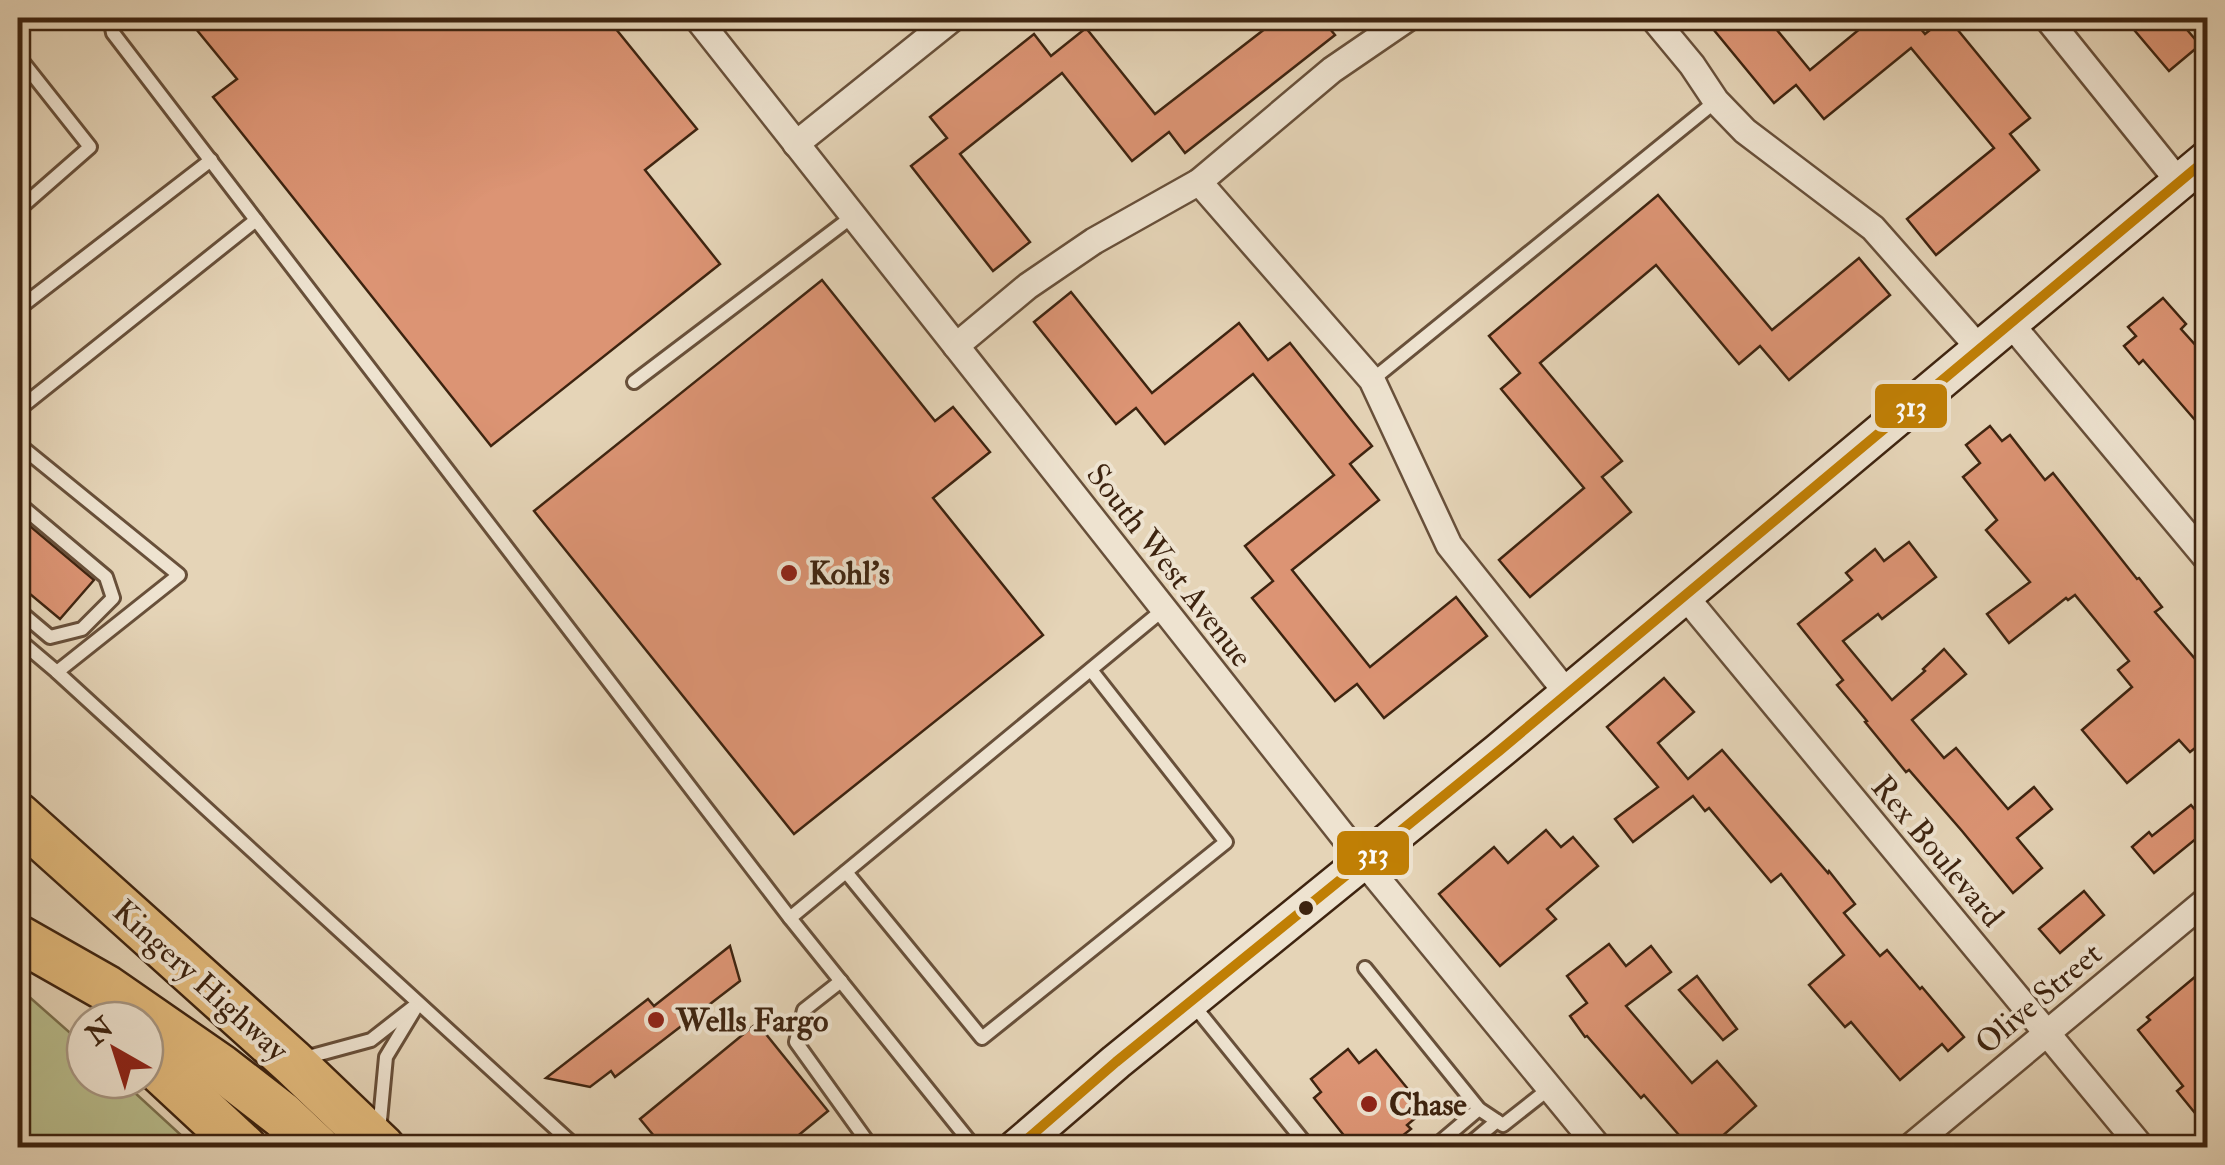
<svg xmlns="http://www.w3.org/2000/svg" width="2225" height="1165" viewBox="0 0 2225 1165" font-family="'IM FELL Double Pica',serif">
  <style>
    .green { fill: #b8bc8c; stroke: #7b704e; stroke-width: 2.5 }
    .building { fill: #dc9474; stroke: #3e2410; stroke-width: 2.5 }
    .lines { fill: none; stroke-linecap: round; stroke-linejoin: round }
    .lane-casing { stroke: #68503a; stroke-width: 18 }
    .street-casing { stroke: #68503a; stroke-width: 30 }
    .secondary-casing { stroke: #3e2410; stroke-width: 40 }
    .highway-casing { stroke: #3e2410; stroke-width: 50 }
    .lane { stroke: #eee3d0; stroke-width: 12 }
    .street { stroke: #eee3d0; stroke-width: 25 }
    .secondary { stroke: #eee3d0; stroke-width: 35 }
    .highway { stroke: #e2ba7c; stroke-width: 45 }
    .bus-1-casing { stroke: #eee3d0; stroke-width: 18 }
    .bus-1 { stroke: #c07f05; stroke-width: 10 }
    .poi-dot { fill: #8f2418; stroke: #eee3d0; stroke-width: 4 }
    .bus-dot { fill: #3e2410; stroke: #eee3d0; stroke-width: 4 }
    .labels { text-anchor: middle; stroke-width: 8; stroke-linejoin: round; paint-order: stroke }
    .street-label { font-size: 32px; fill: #3e2410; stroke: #eee3d0 }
    .poi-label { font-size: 32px; font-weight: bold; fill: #3e2410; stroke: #eee3d0; text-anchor: start }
    .line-badge { stroke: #eee3d0; stroke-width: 4 }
    .badge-label { font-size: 28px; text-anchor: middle; font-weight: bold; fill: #fff }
  </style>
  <rect width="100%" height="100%" fill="#e5d4b7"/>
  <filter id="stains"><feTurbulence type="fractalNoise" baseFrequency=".002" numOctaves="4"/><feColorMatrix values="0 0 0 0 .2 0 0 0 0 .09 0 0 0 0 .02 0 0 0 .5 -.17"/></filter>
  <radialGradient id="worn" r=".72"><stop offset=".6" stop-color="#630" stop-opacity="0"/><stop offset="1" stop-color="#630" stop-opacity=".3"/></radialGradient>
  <path class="green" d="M18,987L85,1046V1080H121L194,1147H18Z"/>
  <g class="building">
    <path d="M187,18H607L697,129L645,170L720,264L491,446L213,97L237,79Z"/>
    <path d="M1279,18H1321L1335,35L1185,153L1169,132L1132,161L1062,73L960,154L1030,242L993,271L911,166L947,138L930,117L1034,34L1051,56L1086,28L1155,114Z"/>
    <path d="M1704,18H1767L1810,70L1873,18H1912L1925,34L1945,18H1948L2030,118L2010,134L2039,170L1936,255L1907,219L1994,148L1911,48L1824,119L1796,85L1774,103Z"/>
    <path d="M2124,18H2177L2200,45L2169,71Z"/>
    <path d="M1658,195L1772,330L1859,258L1890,295L1789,380L1760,346L1739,364L1656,265L1540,363L1622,461L1602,477L1631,512L1530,597L1499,560L1584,488L1501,389L1520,373L1489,336Z"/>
    <path d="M822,280L935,421L953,407L990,452L933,498L1043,635L794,834L534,511Z"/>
    <path d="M1071,292L1152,393L1239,323L1268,360L1290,343L1372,446L1350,464L1379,500L1292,570L1370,667L1456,597L1487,636L1384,718L1357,684L1335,701L1252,598L1273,581L1245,546L1334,475L1253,374L1165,444L1136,408L1116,424L1034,322Z"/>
    <path d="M2163,298L2186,324L2181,329L2208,359V435L2143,360L2139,364L2124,346L2136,336L2128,327Z"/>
    <path d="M1990,426L2002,441L2010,435L2045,480L2053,473L2137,579L2139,578L2162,607L2155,612L2208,674V738L2190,752L2179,740L2127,783L2082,730L2132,687L2118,670L2129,661L2075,595L2068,600L2066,598L2009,643L1987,614L2030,582L1986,530L1997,520L1963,477L1980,463L1966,445Z"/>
    <path d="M18,516L94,580L60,619L18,584Z"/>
    <path d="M1909,542L1936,577L1882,619L1878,614L1843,641L1892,700L1925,671L1923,669L1944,649L1966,674L1912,720L1944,758L1956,748L2008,809L2034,787L2052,809L2017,838L2042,868L2013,893L1962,831L1909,770L1906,772L1865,722L1867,721L1837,685L1843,680L1798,624L1852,580L1846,573L1875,549L1884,561Z"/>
    <path d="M1664,678L1694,712L1658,743L1688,779L1722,750L1828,873L1829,871L1855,904L1844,913L1880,956L1887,950L1920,989L1922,987L1964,1037L1948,1051L1942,1044L1900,1080L1851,1022L1845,1027L1809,985L1844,955L1781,874L1771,882L1709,808L1705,811L1693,796L1633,842L1615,819L1658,787L1607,727Z"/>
    <path d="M2191,805L2208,825V829L2154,873L2132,847L2149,832L2152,836Z"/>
    <path d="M1546,830L1561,847L1573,837L1598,866L1547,909L1556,919L1500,966L1439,894L1494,847L1508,863Z"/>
    <path d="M2084,891L2104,915L2060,953L2039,929Z"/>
    <path d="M1609,944L1626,966L1651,946L1671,972L1626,1006L1692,1083L1717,1061L1756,1106L1709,1148H1700L1692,1138L1686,1143L1644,1095L1641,1098L1587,1036L1585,1037L1570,1016L1587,1003L1567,976Z"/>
    <path d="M730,946L740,981L615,1077L611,1071L590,1087L546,1078L648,999L654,1006Z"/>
    <path d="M2208,966V1129L2177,1091L2183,1086L2138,1030L2150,1020L2147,1017Z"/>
    <path d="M1697,976L1737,1029L1723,1040L1679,990Z"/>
    <path d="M757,1023L828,1111L783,1148H664L640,1119Z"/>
    <path d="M1348,1049L1359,1063L1376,1050L1425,1110L1407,1125L1411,1129L1387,1148H1354L1314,1098L1321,1092L1311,1079Z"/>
  </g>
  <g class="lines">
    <g class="lane-casing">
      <g id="lane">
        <path d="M110,18L113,33L790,918"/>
        <path d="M18,56L90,147L18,210"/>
        <path d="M18,309L211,160"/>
        <path d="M1372,380L1716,101"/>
        <path d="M634,382L853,216"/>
        <path d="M18,410L256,220"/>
        <path d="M18,444L179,575L57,672L577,1148"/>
        <path d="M18,503L106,577L113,598L82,629L50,637L18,610"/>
        <path d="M18,639L57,672"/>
        <path d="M846,872L982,1038L1226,842L1091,670"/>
        <path d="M1365,968L1479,1109L1503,1125L1550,1088"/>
        <path d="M841,981L804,1010L796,1042L872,1148"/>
        <path d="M1191,1002L1309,1148"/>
        <path d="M301,1059L371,1040L412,1008"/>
        <path d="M379,1131L386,1057L418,1004"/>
        <path d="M975,1148L790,918L1164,609"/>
        <path d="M1433,1148L1479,1109"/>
        <path d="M1465,1148L1497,1121"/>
      </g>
    </g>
    <g class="street-casing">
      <g id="street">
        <path d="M697,18L1363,861L1599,1148"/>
        <path d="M1653,18L1692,65L1716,101L1745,131L1873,228L1979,348"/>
        <path d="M2047,18L2179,182"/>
        <path d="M796,144L953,18"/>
        <path d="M1199,182L1372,380L1449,545L1567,693"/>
        <path d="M2010,323L2208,560"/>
        <path d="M956,346L1028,286L1094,241L1199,182L1332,70L1408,18"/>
        <path d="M1684,595L2142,1148"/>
        <path d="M1909,1148L2208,899"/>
      </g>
    </g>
    <g class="secondary-casing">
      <path id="secondary" d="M1016,1148L1116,1062L1499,751L2208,158"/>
    </g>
    <g class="highway-casing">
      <g id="highway">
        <path d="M18,816L292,1062L382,1148"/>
        <path d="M18,938L106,988L220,1067L282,1115L317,1148"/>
        <path d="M145,1056L244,1148"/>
      </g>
    </g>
    <use href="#lane" class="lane"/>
    <use href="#street" class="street"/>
    <use href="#secondary" class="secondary"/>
    <use href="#highway" class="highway"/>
    <g class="bus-1-casing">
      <path id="bus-1" d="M1017,1148L1116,1062L1499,751L2208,158"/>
    </g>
    <use href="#bus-1" class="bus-1"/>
  </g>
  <g class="poi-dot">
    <circle cx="789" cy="573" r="10"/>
    <circle cx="656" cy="1020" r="10"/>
    <circle cx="1369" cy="1104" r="10"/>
  </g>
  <circle class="bus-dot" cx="1306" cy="908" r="9"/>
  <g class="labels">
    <g class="street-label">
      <text transform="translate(1170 565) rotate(52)" y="11">South West Avenue</text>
      <text transform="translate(1938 851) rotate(50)" y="11">Rex Boulevard</text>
      <text transform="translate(201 980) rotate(42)" y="11">Kingery Highway</text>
      <text transform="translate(2038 998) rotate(-40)" y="11">Olive Street</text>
    </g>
    <g class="poi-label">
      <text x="809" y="584">Kohl's</text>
      <text x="676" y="1031">Wells Fargo</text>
      <text x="1389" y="1115">Chase</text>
    </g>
  </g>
  <g class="line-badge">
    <rect x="1873" y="382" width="76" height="48" rx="10" fill="#c07f05"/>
    <rect x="1335" y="829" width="76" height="48" rx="10" fill="#c07f05"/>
  </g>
  <g class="badge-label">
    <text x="1911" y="416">313</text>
    <text x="1373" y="863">313</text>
  </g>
  <rect width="2225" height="1165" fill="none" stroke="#e5d4b7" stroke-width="60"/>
  <rect x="20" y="20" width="2185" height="1125" fill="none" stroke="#3e2410" stroke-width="5"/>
  <rect x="30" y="30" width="2165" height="1105" fill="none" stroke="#3e2410" stroke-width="2.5"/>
  <g transform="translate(115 1050) rotate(321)"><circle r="48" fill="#eee3d0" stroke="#a89783" stroke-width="2.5"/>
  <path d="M0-8L18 38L0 25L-18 38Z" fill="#8f2418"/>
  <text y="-15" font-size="28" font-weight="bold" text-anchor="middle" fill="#3e2410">N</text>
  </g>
  <rect width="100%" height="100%" filter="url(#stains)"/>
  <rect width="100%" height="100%" fill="url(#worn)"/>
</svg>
